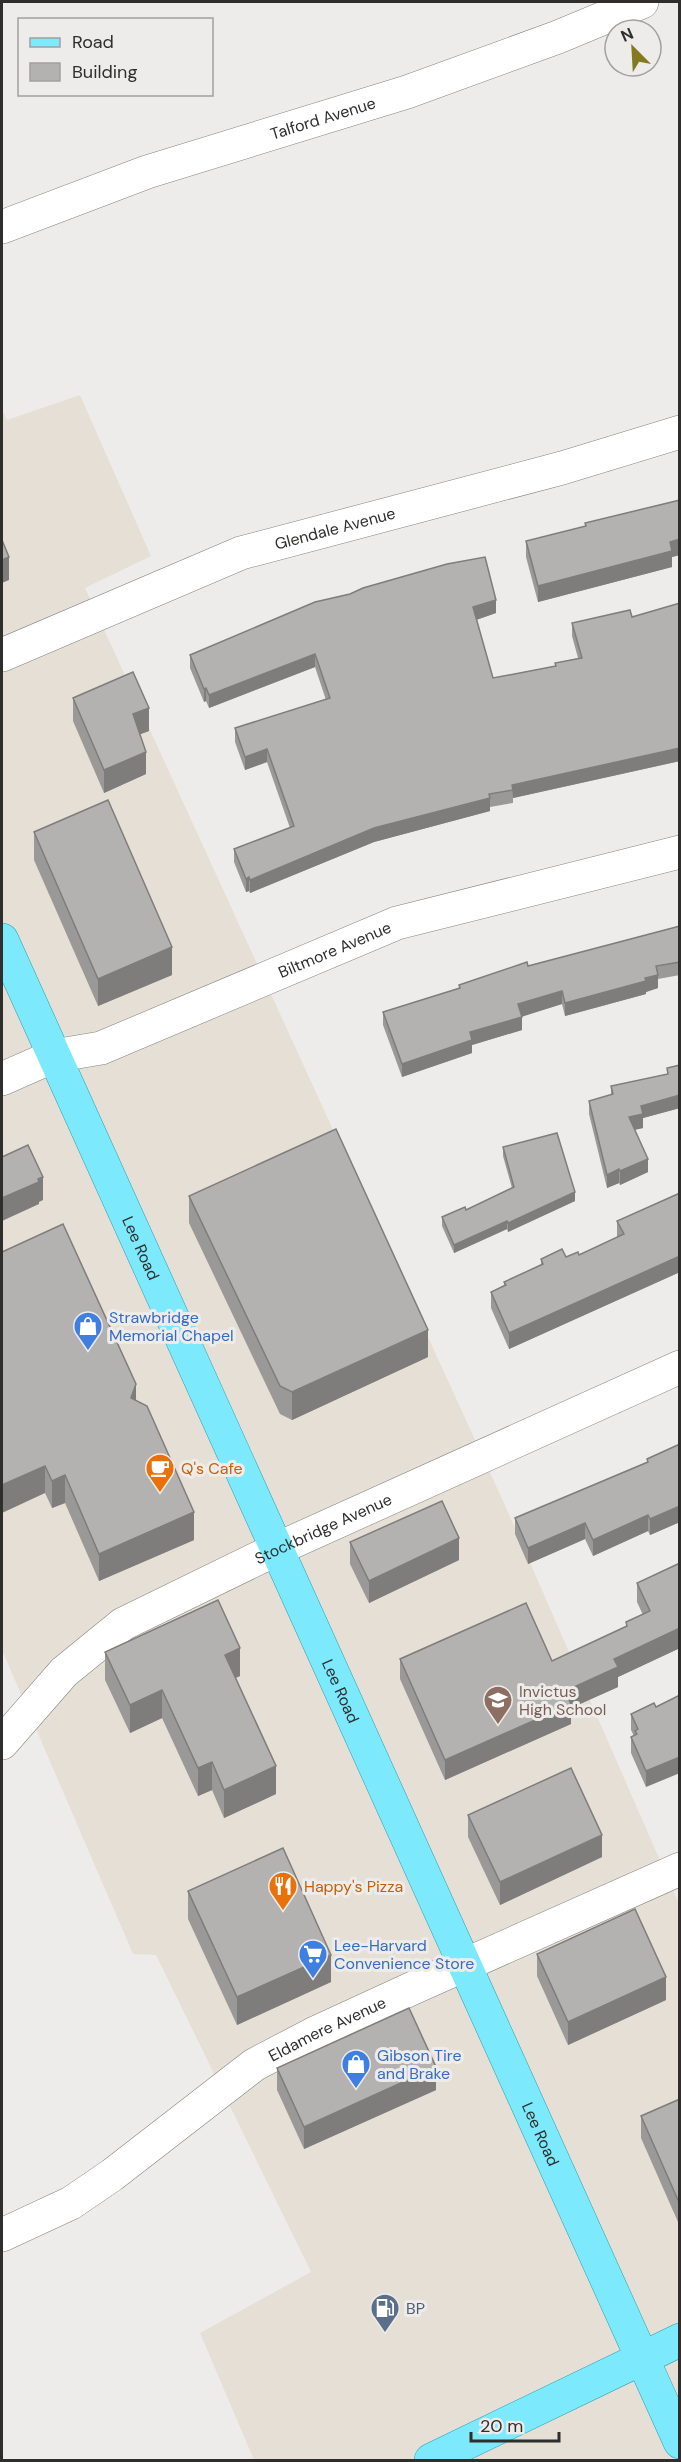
<svg xmlns="http://www.w3.org/2000/svg" width="681" height="2462" viewBox="0 0 681 2462" font-family="'DM Sans',sans-serif">
  <style>
    .built { fill: #e5dfd6 }
    .lines { fill: none; stroke-linecap: round; stroke-linejoin: round }
    .minor-casing { stroke: #858481; stroke-width: 34 }
    .major-casing { stroke: #289fb2; stroke-width: 34 }
    .minor { stroke: #fff; stroke-width: 33 }
    .major { stroke: #7ceafc; stroke-width: 33 }
    .wall { fill: #9b9997 }
    .shaded-wall { fill: #7e7d7b }
    .building { fill: #b4b2b0; stroke: #7e7d7b; stroke-width: 1.5 }
    .labels { text-anchor: middle; stroke-width: 6; stroke-linejoin: round; paint-order: stroke }
    .street-label { font-size: 16px; fill: #2f2e2d; stroke: #eeecea }
    .shop-label { font-size: 16px; fill: #366cbe; stroke: #eeecea; text-anchor: start }
    .food-label { font-size: 16px; fill: #c56008; stroke: #eeecea; text-anchor: start }
    .education-label { font-size: 16px; fill: #785e54; stroke: #eeecea; text-anchor: start }
    .service-label { font-size: 16px; fill: #4e5e75; stroke: #eeecea; text-anchor: start }
  </style>
  <rect width="100%" height="100%" fill="#eeecea"/>
  <path class="built" d="M80,395L151,556L85,588L504,1503L679,1904V2460H254L200,2333L311,2272L156,1955L133,1954L2,1650V409L7,420Z"/>
  <g class="lines">
    <g class="minor-casing">
      <g id="minor">
        <path id="s1" d="M2,227L147,172L407,92L558,37L642,2"/>
        <path id="s2" d="M2,655L241,553L562,468L680,432"/>
        <path id="s3" d="M2,1079L54,1056L101,1048L397,923L680,852"/>
        <path id="s4" d="M2,1743L64,1672L123,1624L277,1549L680,1367"/>
        <path id="s5" d="M2,2235L71,2203L112,2175L254,2065L313,2034L413,1988L680,1869"/>
      </g>
    </g>
    <g class="major-casing">
      <g id="major">
        <path id="s6" d="M2,940L680,2442"/>
        <path d="M431,2460L680,2340"/>
      </g>
    </g>
    <use href="#minor" class="minor"/>
    <use href="#major" class="major"/>
  </g>
  <g class="wall">
    <path d="M680,500V555L672,557V567L538,602L526,557V541L585,526V523Z"/>
    <path d="M680,603V761L513,798V803L490,807V811L374,842L250,893L249,891L246,892L234,862V849L290,828L267,762L245,770L235,742V728L326,700L315,667L209,708L206,701L204,702L190,668V655L496,613L476,620L493,678L555,666V663L578,658L572,636V623L632,617Z"/>
    <path d="M73,698L149,731L140,734L146,774L104,793L73,721Z"/>
    <path d="M34,832L172,975L98,1006L34,860Z"/>
    <path d="M680,923V975L658,979V988L646,992V994L565,1016L562,1004L522,1016V1030L472,1045V1053L402,1077L383,1025V1012L459,988V985L679,926Z"/>
    <path d="M680,1065V1108L643,1118V1128L634,1130L648,1172L620,1185L619,1183L607,1188L589,1114V1101L611,1095V1086L667,1074V1068Z"/>
    <path d="M503,1147L575,1201L508,1232L507,1229L454,1253L442,1226V1217L466,1210L512,1188L503,1156Z"/>
    <path d="M680,1193V1272L509,1349L491,1308V1292L504,1285V1282L541,1265V1259L579,1255L617,1237V1221Z"/>
    <path d="M189,1196L428,1357L292,1420L280,1414L189,1223Z"/>
    <path d="M2,1252L136,1400L194,1540L99,1581L65,1503L52,1508L45,1493Z"/>
    <path d="M680,1444V1522L650,1535L648,1531L593,1556L585,1539L528,1564L515,1534V1518L647,1462V1459Z"/>
    <path d="M350,1542L459,1560L369,1603L350,1564Z"/>
    <path d="M680,1563V1648L618,1677V1687L571,1708V1724L445,1780L400,1679V1659L552,1661L626,1627V1622L643,1615L637,1602V1583Z"/>
    <path d="M105,1652L240,1676L235,1678L276,1794L224,1818L212,1790L198,1796L162,1718L130,1733L105,1680Z"/>
    <path d="M654,1703L646,1787L631,1753V1737L634,1736L631,1730V1714Z"/>
    <path d="M468,1815L602,1857L500,1905L468,1837Z"/>
    <path d="M188,1891L331,1982L237,2025L188,1919Z"/>
    <path d="M537,1954L666,2000L568,2045L537,1976Z"/>
    <path d="M277,2068L436,2090L304,2149L277,2090Z"/>
    <path d="M680,2099L678,2222L641,2138V2116Z"/>
  </g>
  <g class="shaded-wall">
    <path d="M680,539V555L672,557V567L538,602V586Z"/>
    <path d="M9,557V580L2,583V560Z"/>
    <path d="M496,600V613L473,621V607Z"/>
    <path d="M315,654V667L209,708V695Z"/>
    <path d="M206,688V701L204,702V689Z"/>
    <path d="M149,708V731L133,737V714Z"/>
    <path d="M680,748V761L513,798L512,785Z"/>
    <path d="M267,749V762L245,770V757Z"/>
    <path d="M146,752V774L104,793V770Z"/>
    <path d="M490,798V811L374,842L250,893V880L374,828Z"/>
    <path d="M249,877V891L246,892V879Z"/>
    <path d="M172,947V975L98,1006V979Z"/>
    <path d="M658,975V988L646,992V994L565,1016V1003Z"/>
    <path d="M562,991V1004L518,1018V1004Z"/>
    <path d="M522,1017V1030L472,1045V1053L402,1077V1064L470,1032Z"/>
    <path d="M680,1095V1108L643,1118V1128L629,1131V1117L641,1106Z"/>
    <path d="M648,1159V1172L620,1185V1171Z"/>
    <path d="M619,1169V1183L607,1188V1175Z"/>
    <path d="M43,1177V1200L39,1202V1204L2,1221V1198Z"/>
    <path d="M575,1192V1201L508,1232V1223Z"/>
    <path d="M507,1221V1229L454,1253V1245Z"/>
    <path d="M680,1256V1272L509,1349V1333Z"/>
    <path d="M428,1330V1357L292,1420V1392Z"/>
    <path d="M136,1384V1412L131,1398Z"/>
    <path d="M45,1466V1493L2,1513V1485Z"/>
    <path d="M65,1475V1503L52,1508V1481Z"/>
    <path d="M680,1506V1522L650,1535V1519Z"/>
    <path d="M194,1512V1540L99,1581V1554Z"/>
    <path d="M648,1515V1531L593,1556V1540Z"/>
    <path d="M585,1523V1539L528,1564V1548Z"/>
    <path d="M459,1538V1560L369,1603V1581Z"/>
    <path d="M680,1628V1648L618,1677V1687L571,1708V1724L445,1780V1760L565,1691L614,1659Z"/>
    <path d="M240,1648V1676L225,1683V1655Z"/>
    <path d="M162,1690V1718L130,1733V1705Z"/>
    <path d="M680,1757V1773L646,1787V1771Z"/>
    <path d="M212,1762V1790L198,1796V1768Z"/>
    <path d="M276,1766V1794L224,1818V1790Z"/>
    <path d="M602,1835V1857L500,1905V1882Z"/>
    <path d="M331,1955V1982L237,2025V1997Z"/>
    <path d="M666,1977V2000L568,2045V2022Z"/>
    <path d="M436,2067V2090L304,2149V2127Z"/>
    <path d="M680,2199V2222H678V2200Z"/>
  </g>
  <g class="building">
    <path d="M680,500V539L670,542L672,551L538,586L526,541L586,526L585,523Z"/>
    <path d="M2,540L9,557L2,560Z"/>
    <path d="M485,557L496,600L473,607L493,678L556,666L555,663L582,658L572,623L630,610L632,617L680,603V748L512,785L513,790L489,794L490,798L374,828L250,880L249,877L246,879L234,849L294,826L267,749L245,757L235,728L330,698L315,654L209,695L206,688L204,689L190,655L315,602L350,594L363,588L447,564Z"/>
    <path d="M133,672L149,708L133,714L146,752L104,770L73,698Z"/>
    <path d="M108,800L172,947L98,979L34,832Z"/>
    <path d="M680,926V962L656,966L658,975L645,978L646,981L565,1003L562,991L518,1004L522,1017L470,1032L472,1040L402,1064L383,1012L460,988L459,985L527,962L528,966Z"/>
    <path d="M680,1065V1095L641,1106L643,1114L629,1117L648,1159L620,1171L619,1169L607,1175L589,1101L613,1094L611,1086L668,1074L667,1068Z"/>
    <path d="M336,1129L428,1330L292,1392L280,1386L189,1196Z"/>
    <path d="M557,1133L575,1192L508,1223L507,1221L454,1245L442,1217L465,1207L466,1210L514,1187L503,1147Z"/>
    <path d="M28,1145L43,1177L38,1179L39,1182L2,1198V1157Z"/>
    <path d="M680,1193V1256L509,1333L491,1292L506,1285L504,1282L543,1264L541,1259L562,1249L566,1257L578,1252L579,1255L624,1234L617,1221Z"/>
    <path d="M63,1224L136,1384L131,1398L147,1406L194,1512L99,1554L65,1475L52,1481L45,1466L2,1485V1252Z"/>
    <path d="M680,1444V1506L650,1519L648,1515L593,1540L585,1523L528,1548L515,1518L648,1462L647,1459Z"/>
    <path d="M442,1501L459,1538L369,1581L350,1542Z"/>
    <path d="M680,1563V1628L614,1659L618,1667L565,1691L571,1704L445,1760L400,1659L526,1603L552,1661L627,1626L626,1622L650,1611L637,1583Z"/>
    <path d="M218,1600L240,1648L225,1655L276,1766L224,1790L212,1762L198,1768L162,1690L130,1705L105,1652Z"/>
    <path d="M680,1695V1757L646,1771L631,1737L637,1734L635,1731L638,1729L631,1714L654,1703L656,1707Z"/>
    <path d="M571,1768L602,1835L500,1882L468,1815Z"/>
    <path d="M283,1848L331,1955L237,1997L188,1891Z"/>
    <path d="M635,1909L666,1977L568,2022L537,1954Z"/>
    <path d="M409,2008L436,2067L304,2127L277,2068Z"/>
    <path d="M680,2099V2199L678,2200L641,2116Z"/>
  </g>
  <defs>
    <g id="shop-pin" transform="scale(1.5)"><path d="M0 17L-7.5 6A9.5 9.5 0 1 1 7.5 6Z" fill="#3f7fe0" stroke="#eeecea"/><path d="M-5-2.5h2.3a2.7 3.5 0 0 1 5.4 0H5L5.5 6h-11ZM-1.5-2.5h3a1.5 2.3 0 0 0-3 0Z" fill="#fff"/></g>
    <g id="cafe-pin" transform="scale(1.5)"><path d="M0 17L-7.5 6A9.5 9.5 0 1 1 7.5 6Z" fill="#e8710a" stroke="#eeecea"/><path d="M-5.5-4.5H6V0H3Q3 3.5 0 3.5H-2.5Q-5.5 3.5-5.5 0ZM3-3.2v2h1.7v-2ZM-6 4.5H4V6H-6Z" fill="#fff"/></g>
    <g id="school-pin" transform="scale(1.5)"><path d="M0 17L-7.5 6A9.5 9.5 0 1 1 7.5 6Z" fill="#8d6e63" stroke="#eeecea"/><path d="M0-5L7-2L0 1L-7-2ZM-4 1L0 2.5L4 1V4Q0 6-4 4Z" fill="#fff"/></g>
    <g id="restaurant-pin" transform="scale(1.5)"><path d="M0 17L-7.5 6A9.5 9.5 0 1 1 7.5 6Z" fill="#e8710a" stroke="#eeecea"/><path d="M-5-6h1v4h1v-4h1v4h1v-4h1v5L-1.5 .5V6h-2V.5L-5-1ZM5-6V6H3V1.5H1.5Q1.5-4 5-6Z" fill="#fff"/></g>
    <g id="supermarket-pin" transform="scale(1.5)"><path d="M0 17L-7.5 6A9.5 9.5 0 1 1 7.5 6Z" fill="#3f7fe0" stroke="#eeecea"/><path d="M-6-5.5h2.5l.6 2H6L4.5 2H-2.5L-4.4-4H-6ZM-1.5 3.2a1.3 1.3 0 1 0 .1 0ZM3 3.2a1.3 1.3 0 1 0 .1 0Z" fill="#fff"/></g>
    <g id="fuel-pin" transform="scale(1.5)"><path d="M0 17L-7.5 6A9.5 9.5 0 1 1 7.5 6Z" fill="#5c6f8a" stroke="#eeecea"/><path d="M-5.5-6h7V0h2V4h1.3V-2.5L3-4.5l.8-.8L6-3V5H2.5V1h-1V6h-7ZM-4.2-4.7v3.2H.2V-4.7Z" fill="#fff"/></g>
  </defs>
  <g fill-rule="evenodd">
    <use href="#shop-pin" x="88" y="1326"/>
    <use href="#cafe-pin" x="160" y="1468"/>
    <use href="#school-pin" x="498" y="1700"/>
    <use href="#restaurant-pin" x="283" y="1886"/>
    <use href="#supermarket-pin" x="313" y="1954"/>
    <use href="#shop-pin" x="356" y="2064"/>
    <use href="#fuel-pin" x="385" y="2308"/>
  </g>
  <g class="labels">
    <g class="street-label">
      <text dy="6" stroke="none"><textPath href="#s1" startOffset="339">Talford Avenue</textPath></text>
      <text dy="6" stroke="none"><textPath href="#s2" startOffset="357">Glendale Avenue</textPath></text>
      <text dy="6" stroke="none"><textPath href="#s3" startOffset="358">Biltmore Avenue</textPath></text>
      <text dy="6" stroke="none"><textPath href="#s6" startOffset="338">Lee Road</textPath></text>
      <text dy="6" stroke="none"><textPath href="#s4" startOffset="392">Stockbridge Avenue</textPath></text>
      <text dy="6" stroke="none"><textPath href="#s6" startOffset="824">Lee Road</textPath></text>
      <text dy="6" stroke="none"><textPath href="#s5" startOffset="387">Eldamere Avenue</textPath></text>
      <text dy="6" stroke="none"><textPath href="#s6" startOffset="1310">Lee Road</textPath></text>
    </g>
    <g class="shop-label">
      <text x="109" y="1323">Strawbridge<tspan x="109" dy="18">Memorial Chapel</tspan></text>
      <text x="334" y="1951">Lee-Harvard<tspan x="334" dy="18">Convenience Store</tspan></text>
      <text x="377" y="2061">Gibson Tire<tspan x="377" dy="18">and Brake</tspan></text>
    </g>
    <g class="food-label">
      <text x="181" y="1474">Q's Cafe</text>
      <text x="304" y="1892">Happy's Pizza</text>
    </g>
    <g class="education-label">
      <text x="519" y="1697">Invictus<tspan x="519" dy="18">High School</tspan></text>
    </g>
    <g class="service-label">
      <text x="406" y="2314">BP</text>
    </g>
  </g>
  <rect width="681" height="2462" fill="none" stroke="#2f2e2d" stroke-width="6"/>
  <rect x="18" y="18" width="195" height="78" fill="#eeecea" stroke="#a2a09e" stroke-width="1.5"/>
  <rect x="30" y="38" width="30" height="9" fill="#7ceafc" stroke="#a2a09e" stroke-width="1.5"/>
  <text x="72" y="48" font-size="18" fill="#2f2e2d">Road</text>
  <rect x="30" y="63" width="30" height="18" fill="#b4b2b0" stroke="#a2a09e" stroke-width="1.5"/>
  <text x="72" y="78" font-size="18" fill="#2f2e2d">Building</text>
  <g transform="translate(633 48) rotate(336)"><circle r="28" fill="#eeecea" stroke="#a2a09e" stroke-width="1.5"/>
  <path d="M0-4.5L10 22L0 15L-10 22Z" fill="#837a1f"/>
  <text y="-9" font-size="16" font-weight="bold" text-anchor="middle" fill="#2f2e2d">N</text>
  </g>
  <path d="M471 2432v9h88v-9" fill="none" stroke="#2f2e2d" stroke-width="3"/>
  <text x="480" y="2432" font-size="18" fill="#2f2e2d" stroke="#eeecea" stroke-width="4.5" paint-order="stroke">20 m</text>
</svg>
